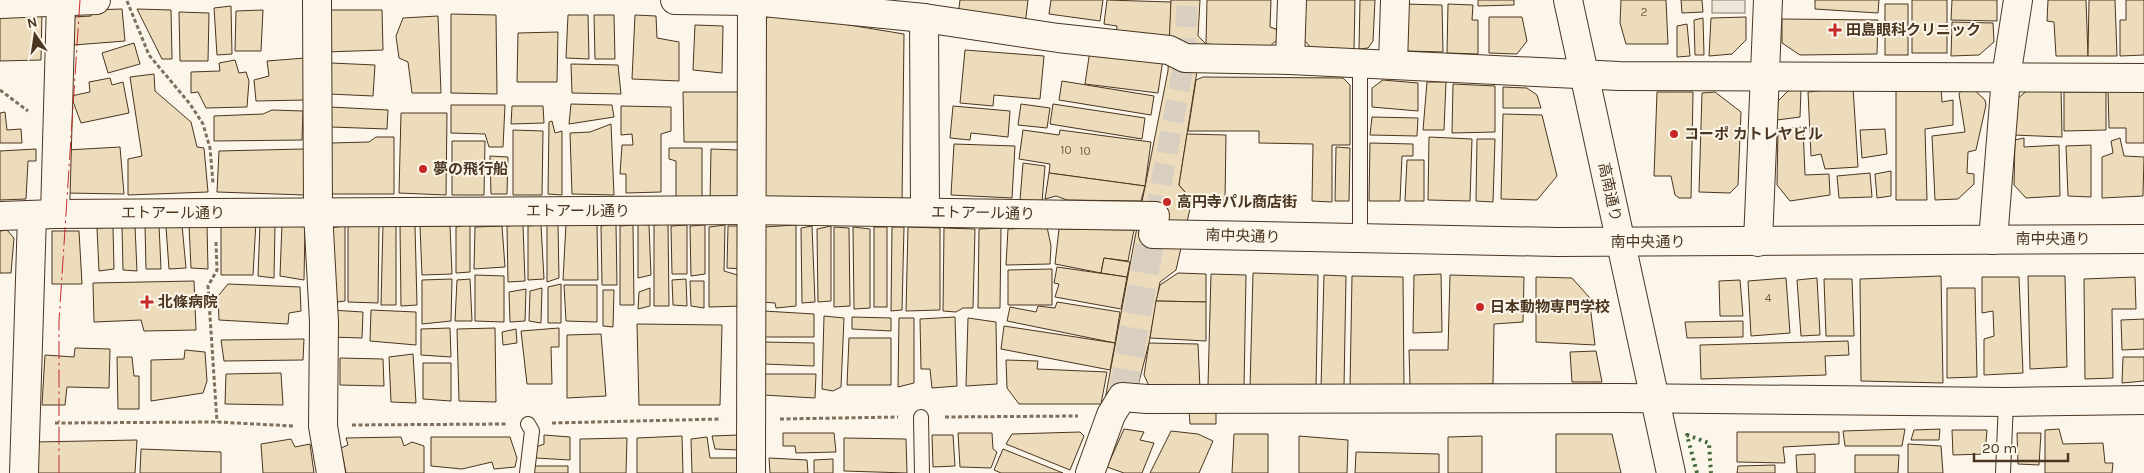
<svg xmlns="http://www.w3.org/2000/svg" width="2144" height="473" viewBox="0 0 2144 473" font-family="Karla,'Noto Sans JP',sans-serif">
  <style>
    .parking { fill: #ede7d9; stroke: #887966 }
    .building { fill: #ecdcbc; stroke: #4a3520 }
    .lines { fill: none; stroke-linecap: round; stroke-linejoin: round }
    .pedestrian-tunnel { stroke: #d8cfc1; stroke-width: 21; stroke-dasharray: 21 11; stroke-linecap: butt }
    .minor-tunnel { stroke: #d8cfc1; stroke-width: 28; stroke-dasharray: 28 14; stroke-linecap: butt }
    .service-casing { stroke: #4a3520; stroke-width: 16 }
    .minor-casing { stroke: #4a3520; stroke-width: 30 }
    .tertiary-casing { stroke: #4a3520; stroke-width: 30 }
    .path { stroke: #7f6f5c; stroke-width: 3; stroke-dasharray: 4 2.5; stroke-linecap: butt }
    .service { stroke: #fbf6e9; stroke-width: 14 }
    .minor { stroke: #fbf6e9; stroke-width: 28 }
    .tertiary { stroke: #fbf6e9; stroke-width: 28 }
    .hedge { stroke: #436837; stroke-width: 4; stroke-dasharray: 2.5 4; stroke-linecap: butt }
    .power { stroke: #c62828; stroke-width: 1; stroke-dasharray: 18 4 2.5 4; stroke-linecap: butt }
    .poi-dot { fill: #c62828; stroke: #fbf6e9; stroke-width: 2 }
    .labels { text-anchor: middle; stroke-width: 4; stroke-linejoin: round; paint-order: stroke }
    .number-label { font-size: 12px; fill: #725f47 }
    .poi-label { font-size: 15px; font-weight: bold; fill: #4a3520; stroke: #fbf6e9; text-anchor: start }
    .street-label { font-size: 15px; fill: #4a3520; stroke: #fbf6e9 }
  </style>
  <rect width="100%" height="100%" fill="#fbf6e9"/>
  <rect class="parking" x="1712" y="0" width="33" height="13"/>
  <g class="building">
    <path d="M960,0H1028L1025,25L958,15Z"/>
    <path d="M1051,0H1103L1100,21L1049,14Z"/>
    <path d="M1107,0L1171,2L1170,36L1167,38L1116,35L1117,26L1104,24Z"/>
    <path d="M1171,0H1200L1198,36L1208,46L1197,71L1179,185L1192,200L1176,270L1160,282L1149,343L1133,405H1104L1137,227L1168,71Z"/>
    <path d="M1207,0H1271L1270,27L1276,29L1278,39L1268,48L1206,44Z"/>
    <path d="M1302,0H1355L1354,50L1311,48L1300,35Z"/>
    <path d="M1360,0H1375L1373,41L1368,48L1359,49Z"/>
    <path d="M1478,0H1514V5L1478,6Z"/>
    <path d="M1621,0H1666L1668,44H1626L1620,23Z"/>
    <path d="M1681,0H1702L1703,12L1682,13Z"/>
    <path d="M1815,0H1879L1878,13L1815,9Z"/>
    <rect x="1912" y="0" width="35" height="53"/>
    <path d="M1952,0H1997V21L1951,20Z"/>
    <path d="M2048,0H2086L2088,56H2056L2054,22L2047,21Z"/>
    <path d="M2089,0H2115L2117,56H2088Z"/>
    <path d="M2126,0H2144V55L2120,56V20H2126Z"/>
    <path d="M1403,4L1442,5L1443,52L1408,51L1403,47Z"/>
    <path d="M1448,4L1473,5L1472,20H1478V54L1447,53Z"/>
    <rect x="1885" y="4" width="23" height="51"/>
    <path d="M231,6L232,54L217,55L214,8Z"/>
    <path d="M122,9L125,41L74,45L73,17L91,16V10Z"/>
    <path d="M137,9L171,10L172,59H162Z"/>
    <path d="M263,10L261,51H235L236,11Z"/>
    <path d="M324,10H382L383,50L326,52Z"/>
    <path d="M42,12L41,60L0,61V14Z"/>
    <path d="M179,12L209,13L208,61H180Z"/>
    <path d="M451,14L496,15L497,94L451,93Z"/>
    <path d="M782,14L904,34L902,203L763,202L762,21L771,15Z"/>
    <path d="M568,15H588L589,59L566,58Z"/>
    <path d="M594,15H614L615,59H595Z"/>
    <path d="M635,15L656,16L657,38L679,42V81L632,79Z"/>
    <path d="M438,16L441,93H412L408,62L399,58L396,36L403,18Z"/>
    <path d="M1489,17H1522L1527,41L1517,54L1489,53Z"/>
    <path d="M1746,17V40L1732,54L1709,56L1711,18Z"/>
    <path d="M1703,18L1704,55H1695L1694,20Z"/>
    <path d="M1782,19L1878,20L1877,54L1800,55L1782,43Z"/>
    <path d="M1952,22L1993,23L1994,42L1979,55L1951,56Z"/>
    <path d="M1687,24L1690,56L1677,57V26Z"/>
    <path d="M695,25L723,26L722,73L693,70Z"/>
    <path d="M558,32L557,82H517L518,33Z"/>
    <path d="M134,43L140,64L108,73L102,53Z"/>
    <path d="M965,50L1044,56L1040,99L994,95L993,106L960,103Z"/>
    <path d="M1090,50L1163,59L1158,93L1085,84Z"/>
    <path d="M305,58V100L256,101L254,80L269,76L267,61Z"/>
    <path d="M235,60L239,73L246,72L249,81L247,107L206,108L198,92L191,93V72L220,71L219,63Z"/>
    <path d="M331,63L375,65L373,96L329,94Z"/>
    <path d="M571,64L618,65L621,94L572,93Z"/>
    <path d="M154,74L155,91L191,122L197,147L204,148L208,192L128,195V159L142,156L130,77Z"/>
    <path d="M1203,77L1343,78L1350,85V145H1332V202L1312,201L1313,144L1259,143V131H1188L1196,80Z"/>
    <path d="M110,78L112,85L123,82L129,113L81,123L71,96L90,92L89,82Z"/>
    <path d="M1383,80L1418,83V111L1372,107V88Z"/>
    <path d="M1062,81L1154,96L1151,115L1059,100Z"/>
    <path d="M1427,82H1446L1444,130H1423Z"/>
    <path d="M1453,84L1495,86V132L1452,133Z"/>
    <path d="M1941,86L1942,102L1953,100V125L1925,129L1927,200H1896V88Z"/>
    <path d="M1970,86L1985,100L1986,105L1976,150L1968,152L1967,173L1974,174V184L1958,199L1935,200L1932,136L1965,132L1959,94L1962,89Z"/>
    <path d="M1503,87L1527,88L1537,95L1541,108H1503Z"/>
    <path d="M1853,87L1858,167L1825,169L1821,154L1811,156L1808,92Z"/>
    <path d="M2031,87H2061L2062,137L2013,135L2016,100Z"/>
    <path d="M1801,89L1800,117L1777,120L1778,101L1788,91Z"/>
    <path d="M2108,90H2144V143H2126V128H2109Z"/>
    <path d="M683,92H744L743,142H684Z"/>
    <path d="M1657,92H1693L1691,198H1679L1675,195L1671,176H1654Z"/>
    <path d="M1715,92L1741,112L1738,185L1730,193L1699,192L1702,93Z"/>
    <path d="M2064,92H2106V130L2064,131Z"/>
    <path d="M571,104L612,105L614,117L569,124Z"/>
    <path d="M1021,104L1050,108L1047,128L1018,125Z"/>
    <path d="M1053,104L1145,118L1142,139L1050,124Z"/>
    <path d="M451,105H505L503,147H489L485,134L451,133Z"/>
    <path d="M512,106H543L544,123L511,124Z"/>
    <path d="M621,106L671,107V131L661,134V192L626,193V174H620L622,145H633L632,134L621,135Z"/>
    <path d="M953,106L1010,111L1008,137L971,133L970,140L950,138Z"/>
    <path d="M330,107L388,110L387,129L331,127Z"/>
    <path d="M272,110L303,111L302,140L214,141V116L263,114Z"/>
    <path d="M5,112L7,130L21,129L22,143H0V113Z"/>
    <path d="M401,113H447L446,195L399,193Z"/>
    <path d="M1503,114L1542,115L1557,176L1537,200L1501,199Z"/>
    <path d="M1372,117L1418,118L1417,136L1370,135Z"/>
    <path d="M552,121L555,133L562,131V195L548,194L549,122Z"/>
    <path d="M611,124L614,195L572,194L570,133L590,132Z"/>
    <path d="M1803,127L1805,175L1829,174L1830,195L1790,201L1777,185L1778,129Z"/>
    <path d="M1885,129L1887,154L1862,158L1860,130Z"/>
    <path d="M513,130L543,131L542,195H513Z"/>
    <path d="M1023,130L1059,135L1060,130L1151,142L1145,186L1049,173L1050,164L1019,159Z"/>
    <path d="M1187,134L1226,135L1225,200H1192L1179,185Z"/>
    <path d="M376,137H394V194H331V143L369,142Z"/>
    <path d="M1429,137L1472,139L1470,201L1428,200Z"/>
    <path d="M2024,138V147L2059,145L2060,196L2026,198L2014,185L2015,140Z"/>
    <path d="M2120,138L2124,156L2144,157L2143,196L2102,198V157L2113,153L2111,141Z"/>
    <path d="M1477,139H1495L1493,202L1476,201Z"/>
    <path d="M452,141H485L484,195H452Z"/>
    <path d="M1370,143L1413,144V156H1402L1400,201H1369Z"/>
    <path d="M954,144L1015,146L1012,198L951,195Z"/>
    <path d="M2091,145V197L2068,196L2066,146Z"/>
    <path d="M120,147L124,194L66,193L67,150Z"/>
    <path d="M1336,147L1350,148L1349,201H1335Z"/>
    <path d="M669,148H702V203L676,202V161L669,159Z"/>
    <path d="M36,149V161H28L26,199L0,200V151Z"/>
    <path d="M304,149L305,195L217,192L219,151Z"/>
    <path d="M711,149L738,150L741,198L710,203Z"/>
    <path d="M490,156L508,157L507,194H491Z"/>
    <path d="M1407,160H1424V201H1405Z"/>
    <path d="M1023,163L1045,166L1042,202L1020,200Z"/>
    <path d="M1891,171V196L1877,198L1875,174Z"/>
    <path d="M1049,173L1145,186L1141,201L1067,200L1056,196L1045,199Z"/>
    <path d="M1870,173L1872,197L1839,198L1837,176Z"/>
    <path d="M256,221L253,275H221V222Z"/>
    <path d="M260,224H275L274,278L258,276Z"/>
    <path d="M282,224L305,226L304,280L280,276Z"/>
    <path d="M379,224L378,303L348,302V226Z"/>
    <path d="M470,224V272L456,273V227Z"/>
    <path d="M566,224H597L598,280H563Z"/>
    <path d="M616,224L617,285H602L601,226Z"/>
    <path d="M638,224L649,225L651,275L638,278Z"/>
    <path d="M668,224L669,306H654V225Z"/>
    <path d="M145,225H159L161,269H146Z"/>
    <path d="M182,225L186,268L169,269L166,227Z"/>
    <path d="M189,225H207L208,269L191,268Z"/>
    <path d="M383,225H396V305H381Z"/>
    <path d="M400,225L415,226L417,305L401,306Z"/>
    <path d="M523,225L525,281L508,282L507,226Z"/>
    <path d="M541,225L544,279L528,280V226Z"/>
    <path d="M547,225H558L559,278L547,282Z"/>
    <path d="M633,225L634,305H620V226Z"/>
    <path d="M687,225V274H672L671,226Z"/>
    <path d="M705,225V274L691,276L690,226Z"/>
    <path d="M725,225L724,271L741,276L742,306L709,307V227Z"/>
    <path d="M796,225V306L776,308L775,303L762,302L763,227Z"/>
    <path d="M122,226H135L137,271L123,270Z"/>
    <path d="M345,226V301L330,303L328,228Z"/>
    <path d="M420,226H450L452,274L422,275Z"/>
    <path d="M502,226L505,267L474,269L475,227Z"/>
    <path d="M728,226H742V269L727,268Z"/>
    <path d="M812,226L815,302L802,303L801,228Z"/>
    <path d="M831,226V301L818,302L817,229Z"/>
    <path d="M113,227L114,269L99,271L97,228Z"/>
    <path d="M834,227L849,228L850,306L834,307Z"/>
    <path d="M853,227L870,229V308L854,309Z"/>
    <rect x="874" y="227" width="13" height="80"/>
    <path d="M892,227H904L902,310L891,311Z"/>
    <path d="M908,227L940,228V310L906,311Z"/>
    <path d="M1047,227L1051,246L1050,264L1006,265L1008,229Z"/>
    <path d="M944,228L975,229L973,308H963L956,312L943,311Z"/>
    <path d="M1001,228L1000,308H978L979,229Z"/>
    <path d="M1059,229L1134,230L1128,261L1104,258L1101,273L1055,264Z"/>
    <path d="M7,230L14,238L11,273H0V231Z"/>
    <path d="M52,231H79L82,284H52Z"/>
    <path d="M1104,258L1130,262L1127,277L1101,273Z"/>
    <path d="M1057,267L1127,277L1121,309L1055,297L1059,284L1054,283Z"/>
    <path d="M1052,269V305H1008V270Z"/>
    <path d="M1178,273L1206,274V302L1156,301L1160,285Z"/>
    <path d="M1253,273L1318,275L1316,389L1250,388Z"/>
    <path d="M1211,274L1246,275L1244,388L1208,385Z"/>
    <path d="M1441,274L1442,332L1413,333L1414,275Z"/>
    <path d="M475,275L504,276V322L475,321Z"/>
    <path d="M1324,275L1346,276L1344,387L1321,388Z"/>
    <path d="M1450,275L1524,277L1523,322L1494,324L1493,384L1410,386L1409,350H1448Z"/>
    <path d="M1352,276L1403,277L1404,388H1350Z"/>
    <path d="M1941,276L1943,383L1861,381L1860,279Z"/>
    <path d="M2028,276H2065L2067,367L2030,369Z"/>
    <path d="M1536,277L1572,278L1589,297L1595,345L1536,342Z"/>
    <path d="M1982,277H2019L2023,373L1984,375V339L1994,336L1993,311L1982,313Z"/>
    <path d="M2135,277L2136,309H2112L2113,378L2085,379L2084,279Z"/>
    <path d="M1786,278L1790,333L1751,336L1748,281Z"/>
    <path d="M1817,278L1820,335L1801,336L1797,280Z"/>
    <path d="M452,279L451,321L422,324V280Z"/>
    <path d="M470,279L472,321H455L457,280Z"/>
    <path d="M686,279L687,306L673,305L672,280Z"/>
    <path d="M1824,279H1852L1854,336H1826Z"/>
    <path d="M1740,280L1743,316H1720L1719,281Z"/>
    <path d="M194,281L196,330L144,331L141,320L94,322L93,283Z"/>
    <path d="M690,281H704V308L691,306Z"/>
    <path d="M228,284L300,287L301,311L289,313L288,324L219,320L218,296Z"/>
    <path d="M561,284V323H548V287Z"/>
    <path d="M564,285H597V322L566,321Z"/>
    <path d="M542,288L541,323L529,321L530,291Z"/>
    <path d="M650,288V306L638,309L639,292Z"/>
    <path d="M1947,288H1975L1977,377L1947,378Z"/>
    <path d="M526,289L525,321L510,322L509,292Z"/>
    <path d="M603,290H614L613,327L603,326Z"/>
    <path d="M1156,301L1206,302V341L1150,338Z"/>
    <path d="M1057,302L1120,312L1115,343L1007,321L1010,307L1036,312L1038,306L1055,308Z"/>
    <path d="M331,310L363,312L362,338L330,337Z"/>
    <path d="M371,310L416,312V345L370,341Z"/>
    <path d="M764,311L814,314V337H764Z"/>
    <path d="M824,316L844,318L841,387L833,391L822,389Z"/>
    <path d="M852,317L891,318V331L852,329Z"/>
    <path d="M955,317L957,386L932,388L930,369H921L920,319Z"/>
    <path d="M899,318H914V383L898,387Z"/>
    <path d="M968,318L996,322L997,384L966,386Z"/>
    <path d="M2144,319V349L2122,350L2121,320Z"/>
    <path d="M1743,321V337L1687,338L1685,322Z"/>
    <path d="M637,324L722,325L720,405H639Z"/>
    <path d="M1004,326L1115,343L1110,370L1001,349Z"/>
    <path d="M450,328L451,357L421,355V329Z"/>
    <path d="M495,328L496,402L459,401L457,329Z"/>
    <path d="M559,328V347H551L552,384H527L521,331Z"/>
    <path d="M516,329L517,343L503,345L502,332Z"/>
    <path d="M601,334L606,396L567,398V335Z"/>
    <path d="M849,338H891V385H847Z"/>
    <path d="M304,339L303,360L224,361L221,340Z"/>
    <path d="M1848,341L1849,355L1825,356L1826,375L1701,379L1700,345Z"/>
    <path d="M764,342L814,343V366L764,364Z"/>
    <path d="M1149,343L1198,344L1200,389L1150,388L1144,375Z"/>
    <path d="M75,348L110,349L109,388L67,387L65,405H42L45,355L74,357Z"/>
    <path d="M185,350L205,352L207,381L203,393L151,401V360L184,359Z"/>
    <path d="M1596,351L1602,382H1572L1570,352Z"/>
    <path d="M413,354L416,403L391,402L389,357Z"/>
    <path d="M117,357H132L134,376H139V409H118Z"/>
    <path d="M2123,357H2144V381L2122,383Z"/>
    <path d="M340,358L383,359L384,386L340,385Z"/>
    <path d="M1006,360L1038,361L1037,369L1107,372L1101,404H1019L1007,388Z"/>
    <path d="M423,363H451V401L423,399Z"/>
    <path d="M281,373L283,405L225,404L226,374Z"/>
    <path d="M765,374H816L815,398L763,395Z"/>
    <path d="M1189,411H1216V424H1190Z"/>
    <path d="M1124,429L1144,432L1140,440L1154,443L1142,473H1124L1107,467Z"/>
    <path d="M1905,429L1902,446H1845L1843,431Z"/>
    <path d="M1940,429L1939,440H1911L1914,430Z"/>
    <path d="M2059,429L2063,444L2103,443L2105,463H2113L2112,473H2045V430Z"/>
    <path d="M1952,430H1987L1985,454L1953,455Z"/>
    <path d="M1171,431L1198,434L1213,441L1199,473H1150Z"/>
    <path d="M1080,432L1084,436L1070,470L1006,444L1012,434Z"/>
    <path d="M1737,432H1839V444L1783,447L1785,463L1737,462Z"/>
    <path d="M783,433H834L836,452L796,453L795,446H783Z"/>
    <path d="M958,433H992L993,449L997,452L991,468L960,467Z"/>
    <path d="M2017,433H2041L2039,465L2018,464Z"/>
    <path d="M1234,434H1268V473H1232Z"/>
    <path d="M1556,434H1612L1621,473H1556Z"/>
    <path d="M544,435L570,437V460L536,458V447L544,444Z"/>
    <path d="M738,435L739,450L715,449L712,436Z"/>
    <path d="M932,435H953L955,466L933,467Z"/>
    <path d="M682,436L683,473H637V438Z"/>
    <path d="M1299,436L1348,440L1347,473H1299Z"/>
    <path d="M1482,436V473H1448V437Z"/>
    <path d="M401,437L404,446L412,442L424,446V473H346L341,448L348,445L346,438Z"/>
    <path d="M431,437H510L517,458L515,467L494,469L492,462L462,469L431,466Z"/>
    <path d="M707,437L710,458H737V473H692L691,439Z"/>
    <path d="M627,438L626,473H580V439Z"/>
    <path d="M844,438L906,439L907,473L844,471Z"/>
    <path d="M291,439L295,447L310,444L314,473H263L261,444Z"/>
    <path d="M137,440L135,473H34L35,442Z"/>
    <path d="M1908,444L1941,446L1943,473H1908Z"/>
    <path d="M141,449L221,452V473H140Z"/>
    <path d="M1003,449L1063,473H1001L994,470Z"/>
    <path d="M1356,452L1439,454V473H1355Z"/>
    <path d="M1815,454V473H1797L1796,455Z"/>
    <path d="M1855,455H1899L1898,473H1855Z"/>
    <path d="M769,458L807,460L808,473H770Z"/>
    <path d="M833,459V473H814V460Z"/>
    <path d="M1775,465V473H1737L1738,466Z"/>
    <path d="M534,466H568V473H532Z"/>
  </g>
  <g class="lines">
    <path class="pedestrian-tunnel" d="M1155,216L1185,58L1187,0"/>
    <path class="minor-tunnel" d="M1122,397L1155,216"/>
    <g class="service-casing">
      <g id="service">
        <path d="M1360,240V63"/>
        <path d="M921,417L922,473"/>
        <path d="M527,473L532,431L528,424"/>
        <path d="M2003,473L2006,402"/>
      </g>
    </g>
    <g class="minor-casing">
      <g id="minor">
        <path d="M317,0L318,212L324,322L323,426L331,473"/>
        <path d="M675,0L752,1L924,18L1058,38L1169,50L1185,58L1290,60L1619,76L2144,78"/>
        <path d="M0,4L96,0"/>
        <path d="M1290,60L1292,0"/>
        <path d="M1393,64L1395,0"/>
        <path d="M55,214L61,2"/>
        <path d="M0,216L55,214L752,210L1155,216"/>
        <path d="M1993,240L2006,77L2018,0"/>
        <path d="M1758,242L1768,0"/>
        <path d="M24,473L32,215"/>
        <path d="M751,473L752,0"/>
        <path d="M1090,473L1111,415L1122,397L1147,399L1622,398L2006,402L2144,400"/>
      </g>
    </g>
    <g class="tertiary-casing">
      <g id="tertiary">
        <path d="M1568,0L1671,473"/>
        <path d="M924,18L925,212"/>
        <path d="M1153,234L1557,242L2144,239"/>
      </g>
    </g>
    <g class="path">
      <path d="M127,1L149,55L190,104L203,124L210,148L213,183"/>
      <path d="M0,90L28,111"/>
      <path d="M216,242L217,270L208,286L217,422"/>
      <path d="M945,417L1078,416"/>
      <path d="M780,419L898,417"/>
      <path d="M55,423L217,422L293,426"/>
      <path d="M552,423L721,419"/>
      <path d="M352,425L506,424"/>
    </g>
    <use href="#service" class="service"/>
    <use href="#minor" class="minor"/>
    <use href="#tertiary" class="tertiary"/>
    <path class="hedge" d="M1697,473L1687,435L1709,443L1711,473"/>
    <path class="power" d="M59,473V321L80,0"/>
  </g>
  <g class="poi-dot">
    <path d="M1832.5 22.5h5v5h5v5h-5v5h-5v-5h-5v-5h5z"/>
    <circle cx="1674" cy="134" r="5"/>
    <circle cx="423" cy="169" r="5"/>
    <circle cx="1167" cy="202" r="5"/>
    <path d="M144.5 294.5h5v5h5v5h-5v5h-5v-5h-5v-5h5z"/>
    <circle cx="1480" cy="307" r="5"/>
  </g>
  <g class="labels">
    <g class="number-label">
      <text x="1644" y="16">2</text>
      <text x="1066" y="154">10</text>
      <text x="1085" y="155">10</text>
      <text x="1768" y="302">4</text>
    </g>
    <g class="poi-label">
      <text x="1846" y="35">田島眼科クリニック</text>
      <text x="1684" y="139">コーポ カトレヤビル</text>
      <text x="433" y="174">夢の飛行船</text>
      <text x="1177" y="207">高円寺パル商店街</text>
      <text x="158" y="307">北條病院</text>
      <text x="1490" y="312">日本動物専門学校</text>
    </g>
    <g class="street-label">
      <text transform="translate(1610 192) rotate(78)" y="5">高南通り</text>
      <text x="578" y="216">エトアール通り</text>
      <text x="173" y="218">エトアール通り</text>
      <text transform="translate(983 213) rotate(1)" y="5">エトアール通り</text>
      <text transform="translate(1243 236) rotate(2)" y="5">南中央通り</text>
      <text x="2053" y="244">南中央通り</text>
      <text x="1648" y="247">南中央通り</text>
    </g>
  </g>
  <g transform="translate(35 35) rotate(347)" stroke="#fbf6e9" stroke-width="4" paint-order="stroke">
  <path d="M0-4L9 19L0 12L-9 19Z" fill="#4a3520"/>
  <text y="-8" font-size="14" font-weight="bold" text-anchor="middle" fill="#4a3520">N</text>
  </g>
  <path d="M1974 453v8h94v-8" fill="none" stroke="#4a3520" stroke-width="2.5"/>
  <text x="1982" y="453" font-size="15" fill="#4a3520" stroke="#fbf6e9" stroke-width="4" paint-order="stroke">20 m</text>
</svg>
